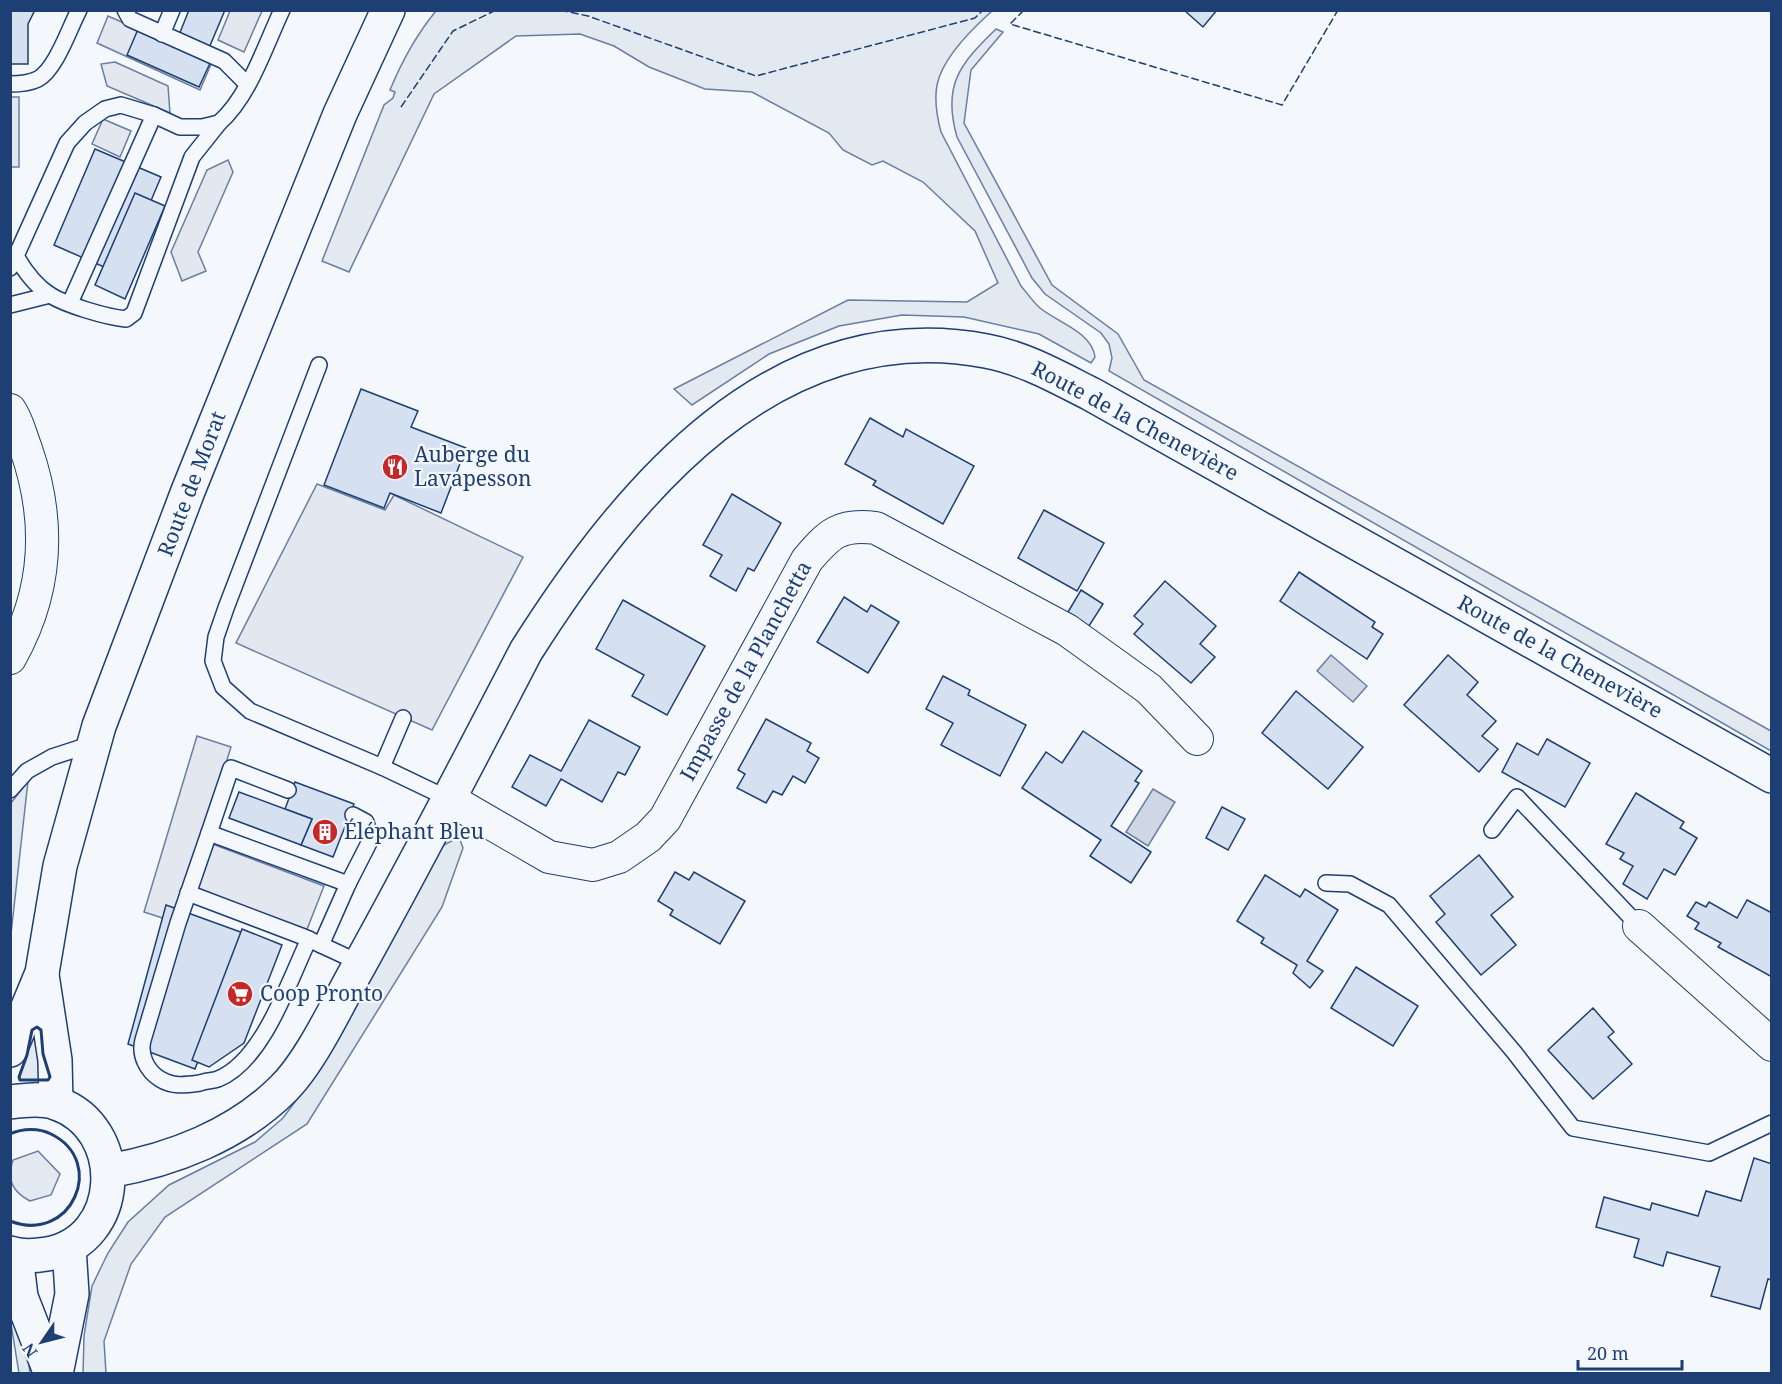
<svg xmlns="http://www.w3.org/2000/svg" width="1782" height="1384" viewBox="0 0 1782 1384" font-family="'Noto Serif',serif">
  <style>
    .green { fill: #e3e9f0; stroke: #687fa3; stroke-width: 1.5 }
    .parking { fill: #e3e8f0; stroke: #687fa3; stroke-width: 1.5 }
    .water { fill: #cfd7e4; stroke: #687fa3; stroke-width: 1.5 }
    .building { fill: #d5e0f0; stroke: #1d3f73; stroke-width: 1.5 }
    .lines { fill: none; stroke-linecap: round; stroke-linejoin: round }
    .service-casing { stroke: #1d3f73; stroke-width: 18 }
    .minor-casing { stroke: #1d3f73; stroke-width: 34 }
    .tertiary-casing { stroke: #1d3f73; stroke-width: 36 }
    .secondary-casing { stroke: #1d3f73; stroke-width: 36 }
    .service { stroke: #f4f7fb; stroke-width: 15 }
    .minor { stroke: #f4f7fb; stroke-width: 32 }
    .tertiary { stroke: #f4f7fb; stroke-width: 33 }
    .secondary { stroke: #f4f7fb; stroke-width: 33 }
    .fence { stroke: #1d3f73; stroke-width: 1.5; stroke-dasharray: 8 3; stroke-linecap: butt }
    .wall { stroke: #1d3f73; stroke-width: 3 }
    .labels { text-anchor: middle; stroke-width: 4.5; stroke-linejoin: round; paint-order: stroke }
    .street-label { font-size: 21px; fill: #1d3f73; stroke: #f4f7fb }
    .poi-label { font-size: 21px; fill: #1d3f73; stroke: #f4f7fb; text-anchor: start }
  </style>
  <rect width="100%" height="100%" fill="#f4f7fb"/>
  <g class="green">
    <path d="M436,11H992C973,28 942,59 937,85C934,101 937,117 941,132L1021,286C1027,293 1033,302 1040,308C1057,322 1092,332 1095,357L1091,363L1039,334L964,317L902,315L839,326L769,354L692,405L674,389L848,300L967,302L998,283L975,231L923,182L883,161L872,165L843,150L829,133L752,92L705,89L649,67L614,46L580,34L516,36L434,94L349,272L322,261L384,105L393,98L395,92L390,90C402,61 416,35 436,11Z"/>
    <path d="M996,29L1003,32L971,70L964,123L1052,285L1118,334L1144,380L1771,731V751L1109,371L1112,358L1109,344L1101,333L1045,294L1032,278L957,137C942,85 960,64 996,29Z"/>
    <path d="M28,781L11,934V803Z"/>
    <path d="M459,837L463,848L442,907L307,1124L165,1217L131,1264L104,1341L106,1373L83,1374L84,1336L92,1286L108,1253L128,1222L169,1185L255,1142L283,1118L318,1071L442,846Z"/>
    <path d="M37,1027L48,1080H20L19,1077L27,1055L32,1030Z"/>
    <path d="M38,1151L60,1174L51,1195L30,1201C13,1192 6,1180 13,1160Z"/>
    <path d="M10,1300L23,1324L30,1373H19L11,1324Z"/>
  </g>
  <g class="parking">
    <path d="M230,11H262L244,52L218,40Z"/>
    <path d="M108,16L212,62L200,90L97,43Z"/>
    <path d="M115,62L168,86L170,113L107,86L101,64Z"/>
    <rect x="11" y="97" width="8" height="70"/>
    <path d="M103,119L131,131L120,157L92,144Z"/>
    <path d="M228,160L233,172L198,252L206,271L182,281L171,252L207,170Z"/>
    <path d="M317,484L385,510L394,495L523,557L432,730L236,643Z"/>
    <path d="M197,736L231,747L202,840L324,886L304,937L189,893L178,923L144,912Z"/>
  </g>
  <g class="water">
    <path d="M1331,655L1367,686L1353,702L1317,671Z"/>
    <path d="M1153,789L1175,802L1148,846L1126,832Z"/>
  </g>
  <g class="building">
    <path d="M10,10H35L28,24V64H10Z"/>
    <path d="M189,10H225L209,48L179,35Z"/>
    <path d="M1184,10H1217L1203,27Z"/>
    <path d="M139,27L212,59L199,87L127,55Z"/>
    <path d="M95,149L161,177L120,274L54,245Z"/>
    <path d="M135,193L165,206L125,299L95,285Z"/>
    <path d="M361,389L418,411L411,427L466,448L441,513L390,493L384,508L324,485Z"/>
    <path d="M870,418L903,437L906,429L974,466L943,524L873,485L876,481L845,464Z"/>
    <path d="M732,494L781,523L754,571L748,568L736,591L710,576L722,555L703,545Z"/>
    <path d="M1044,510L1104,543L1077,591L1018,558Z"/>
    <path d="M1299,572L1375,622L1372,627L1383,634L1367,659L1280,601Z"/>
    <path d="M1165,581L1216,626L1200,644L1215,657L1191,683L1134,634L1143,624L1134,616Z"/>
    <path d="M1081,590L1103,604L1089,626L1068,612Z"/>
    <path d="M844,597L867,612L871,605L899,622L868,673L817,642Z"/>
    <path d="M623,600L705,646L667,715L632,696L644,675L596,649Z"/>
    <path d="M1448,655L1478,682L1467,695L1496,721L1482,736L1498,749L1479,772L1404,705Z"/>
    <path d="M943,676L970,690L968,695L1026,725L1000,776L941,745L953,723L926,709Z"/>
    <path d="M1296,691L1363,747L1328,789L1262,733Z"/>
    <path d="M766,719L811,743L807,751L819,758L805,783L793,776L782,795L773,791L766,803L737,788L745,774L738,770Z"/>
    <path d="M589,720L640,747L625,775L618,772L602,802L561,779L546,806L512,787L530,755L561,771Z"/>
    <path d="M1083,731L1142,771L1135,781L1139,783L1111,826L1151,852L1131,883L1090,856L1101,840L1022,788L1046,752L1062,763Z"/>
    <path d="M1547,739L1590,763L1565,807L1502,772L1517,743L1538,755Z"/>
    <path d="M295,782L354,804L333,857L301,845L312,819L285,809Z"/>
    <path d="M239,792L312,819L301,845L229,818Z"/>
    <path d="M1636,793L1684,822L1680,828L1697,838L1675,875L1664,869L1647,899L1623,884L1633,866L1620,859L1624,853L1606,844Z"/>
    <path d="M1222,807L1245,819L1228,850L1206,838Z"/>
    <path d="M1479,855L1513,897L1491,915L1516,945L1481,975L1436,922L1445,914L1430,896Z"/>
    <path d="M675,872L689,880L694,872L745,901L720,944L670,915L673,910L658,901Z"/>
    <path d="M1265,875L1300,897L1305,889L1338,910L1307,961L1323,971L1310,988L1293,973L1297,965L1261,943L1264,938L1237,921Z"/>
    <path d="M1747,900L1772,913V977L1718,947L1721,943L1695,929L1699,923L1687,916L1696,902L1706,907L1709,902L1737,918Z"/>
    <path d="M166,905L246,934L195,1069L128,1044Z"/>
    <path d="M242,929L282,945L244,1043L209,1067L192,1060Z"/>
    <path d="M1356,967L1418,1006L1393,1046L1331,1008Z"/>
    <path d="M1593,1008L1614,1032L1608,1037L1632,1064L1593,1099L1548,1050Z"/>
    <path d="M1754,1158L1772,1164V1280L1768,1279L1760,1309L1711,1296L1720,1267L1667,1252L1663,1266L1634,1257L1639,1239L1596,1227L1604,1197L1650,1210L1652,1203L1698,1216L1706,1191L1741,1201Z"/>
  </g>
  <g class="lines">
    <g class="service-casing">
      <g id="service">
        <path d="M125,10L130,19L224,61L247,84"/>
        <path d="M162,34L172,10"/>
        <path d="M10,84C20,84 30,83 38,79C56,69 69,29 79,10"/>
        <path d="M219,123C249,97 265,46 282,10"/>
        <path d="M10,268L16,256L67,143L85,123L105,109L121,105L154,115L180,127H202L219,123L192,157L134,313L126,319C106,317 66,305 50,295C36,286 24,270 16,256"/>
        <path d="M70,303L154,115"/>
        <path d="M10,305L50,295"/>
        <path d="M319,365L226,608L216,637L213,661L223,687L250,711L382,767"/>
        <path d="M403,718L382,767L449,799"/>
        <path d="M10,790L27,771L52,757L92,744"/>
        <path d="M1492,830L1517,797L1639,926"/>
        <path d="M209,833L231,768L288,790"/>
        <path d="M1326,883L1350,884L1389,905L1514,1052L1573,1128L1709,1153L1772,1123"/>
        <path d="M348,884L371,839L366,822L353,815"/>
        <path d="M188,893L304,937L360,963"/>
        <path d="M309,939C289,981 263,1061 218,1079C212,1081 205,1081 200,1083C185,1085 173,1087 160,1079C147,1071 139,1055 143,1040L178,923L209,833L348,884L321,945"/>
      </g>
    </g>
    <g class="minor-casing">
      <g id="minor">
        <path d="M10,410C18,422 21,436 26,449C51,521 48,591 10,658"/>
        <path d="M449,799L549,857L593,865L619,857L648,837L665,819L807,560C829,534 840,523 876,528L1067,630L1149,689L1197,739"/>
        <path d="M1639,926L1772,1045"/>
      </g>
    </g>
    <g class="tertiary-casing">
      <path id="tertiary" d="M109,1171C172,1160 237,1135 283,1089C310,1063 336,1007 355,973C414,867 470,759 526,651C627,492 774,311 986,351C1024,358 1057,377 1091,394L1772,776"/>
    </g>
    <g class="secondary-casing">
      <g id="secondary">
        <path d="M42,975L55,1060L56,1103"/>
        <path d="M10,1050L42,973L60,866L99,726L188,491L340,114L388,10"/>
        <path d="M10,1102C25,1100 42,1098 56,1103C129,1128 124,1241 47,1254C35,1256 22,1257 10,1253"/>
        <path d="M16,1255L21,1297L51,1374"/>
        <path d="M56,1374L72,1294L69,1247"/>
      </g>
    </g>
    <use href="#service" class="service"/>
    <use href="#minor" class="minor"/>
    <use href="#tertiary" class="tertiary"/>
    <use href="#secondary" class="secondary"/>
    <g class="fence">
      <path d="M560,10L588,16L756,76L975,18L983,10"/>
      <path d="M1024,10L1010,24L1282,105L1338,10"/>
      <path d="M401,107L453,31L496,10"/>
    </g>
    <g class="wall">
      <path d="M37,1027L41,1030L43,1054L50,1077L48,1080H20L19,1077L27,1055L32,1030Z"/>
      <path d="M10,1134C23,1128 39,1128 51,1134C108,1162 71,1245 10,1221"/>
    </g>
  </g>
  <defs>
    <g id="restaurant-disc" transform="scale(1.35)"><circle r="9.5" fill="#c62828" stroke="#f4f7fb"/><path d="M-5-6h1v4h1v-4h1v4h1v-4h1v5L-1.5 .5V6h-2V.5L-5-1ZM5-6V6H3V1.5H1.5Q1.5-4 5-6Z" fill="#fff"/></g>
    <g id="building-disc" transform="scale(1.35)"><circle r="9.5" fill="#c62828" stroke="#f4f7fb"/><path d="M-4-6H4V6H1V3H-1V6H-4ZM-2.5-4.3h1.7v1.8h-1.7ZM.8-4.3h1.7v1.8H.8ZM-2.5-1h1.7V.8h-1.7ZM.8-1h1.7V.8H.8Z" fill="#fff"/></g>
    <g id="supermarket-disc" transform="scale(1.35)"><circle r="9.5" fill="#c62828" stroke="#f4f7fb"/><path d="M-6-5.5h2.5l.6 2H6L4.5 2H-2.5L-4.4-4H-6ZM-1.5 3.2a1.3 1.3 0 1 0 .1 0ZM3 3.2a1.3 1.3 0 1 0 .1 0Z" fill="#fff"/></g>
  </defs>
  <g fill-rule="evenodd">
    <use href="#restaurant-disc" x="395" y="467"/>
    <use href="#building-disc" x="325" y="832"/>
    <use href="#supermarket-disc" x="240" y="994"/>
  </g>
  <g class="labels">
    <g class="street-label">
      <text transform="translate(1135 421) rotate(28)" y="7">Route de la Chenevière</text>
      <text transform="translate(192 484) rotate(-69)" y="7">Route de Morat</text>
      <text transform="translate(1560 657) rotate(29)" y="7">Route de la Chenevière</text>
      <text transform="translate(746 671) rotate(-61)" y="7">Impasse de la Planchetta</text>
    </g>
    <g class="poi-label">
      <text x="414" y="462">Auberge du<tspan x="414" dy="24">Lavapesson</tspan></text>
      <text x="344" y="839">Éléphant Bleu</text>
      <text x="260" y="1001">Coop Pronto</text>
    </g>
  </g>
  <rect width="1782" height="1384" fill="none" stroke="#1d3f73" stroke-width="24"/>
  <g transform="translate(42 1342) rotate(235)" stroke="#f4f7fb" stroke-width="4.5" paint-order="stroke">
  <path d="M0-4.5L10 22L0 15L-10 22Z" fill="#1d3f73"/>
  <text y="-9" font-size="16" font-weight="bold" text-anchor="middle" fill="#1d3f73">N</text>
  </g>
  <path d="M1578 1360v9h104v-9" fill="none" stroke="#1d3f73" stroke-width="3"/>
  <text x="1587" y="1360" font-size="18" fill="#1d3f73" stroke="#f4f7fb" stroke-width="4.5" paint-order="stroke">20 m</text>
</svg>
